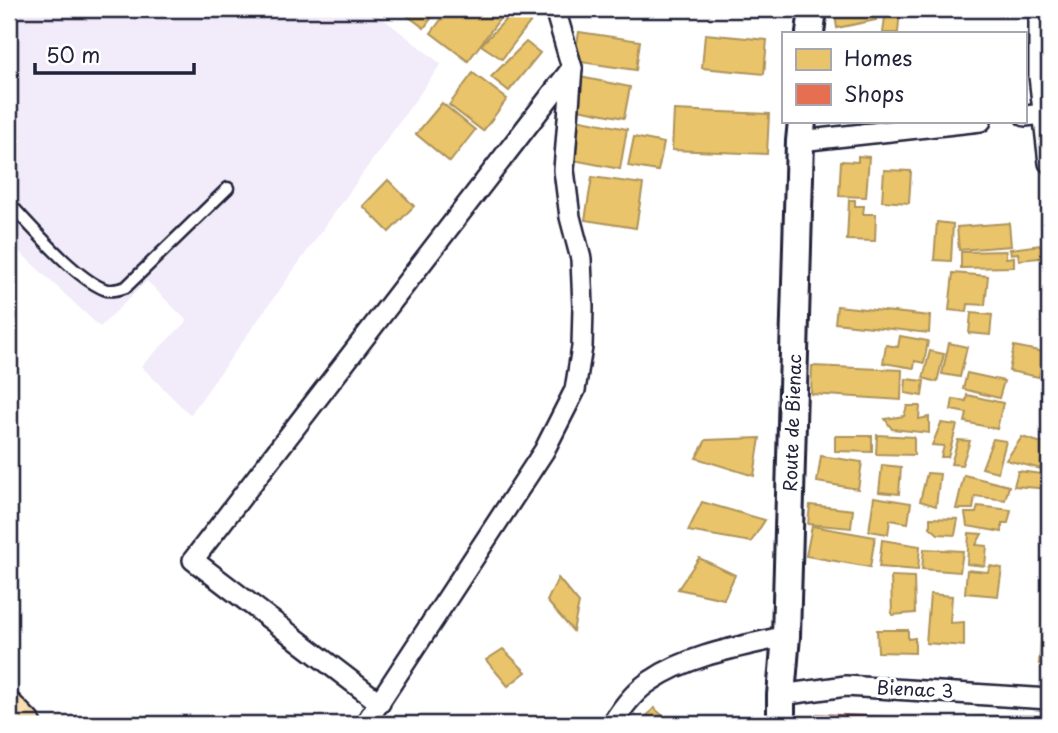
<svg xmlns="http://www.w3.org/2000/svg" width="1058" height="733" viewBox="0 0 1058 733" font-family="'Playpen Sans',sans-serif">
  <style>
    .built { fill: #f2ebf9 }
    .homes { fill: #e9c46a; stroke: #ad935c; stroke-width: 2 }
    .shops { fill: #e76f51; stroke: #ac584a; stroke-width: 2 }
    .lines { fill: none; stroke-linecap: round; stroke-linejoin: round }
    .lane-casing { stroke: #22223b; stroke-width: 15 }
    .street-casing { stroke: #22223b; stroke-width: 24 }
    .secondary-casing { stroke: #22223b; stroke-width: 32 }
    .primary-casing { stroke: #22223b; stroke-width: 35 }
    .lane { stroke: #fff; stroke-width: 10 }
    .street { stroke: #fff; stroke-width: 19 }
    .secondary { stroke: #fff; stroke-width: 26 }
    .primary { stroke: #f9deab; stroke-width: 30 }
    .labels { text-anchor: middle; stroke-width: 7; stroke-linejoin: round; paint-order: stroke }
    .street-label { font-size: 18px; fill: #22223b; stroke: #fff }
  </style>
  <rect width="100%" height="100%" fill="#fff"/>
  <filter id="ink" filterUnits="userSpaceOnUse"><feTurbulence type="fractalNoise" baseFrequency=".0143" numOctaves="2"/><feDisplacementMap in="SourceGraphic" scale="14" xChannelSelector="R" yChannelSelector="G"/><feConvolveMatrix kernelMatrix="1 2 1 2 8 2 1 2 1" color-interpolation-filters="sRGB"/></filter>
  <g filter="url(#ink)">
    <path class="built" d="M9,9H371L441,64L190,415L141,366L187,321L147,281L100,327L9,242Z"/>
    <g class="homes">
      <path d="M407,9H438L424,28L404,13Z"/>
      <path d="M449,9H507L468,61L431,33Z"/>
      <path d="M516,9H527L531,21L502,59L481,45Z"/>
      <path d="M834,9H874L876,20L837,28Z"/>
      <path d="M886,9H900L898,33H883Z"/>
      <path d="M972,9H1007L1005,16Z"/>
      <path d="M579,32L640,41L636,70L574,61Z"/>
      <path d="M705,34L767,40L764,74L702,68Z"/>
      <path d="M526,42L540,53L509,91L491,77Z"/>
      <path d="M473,73L507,99L483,131L449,105Z"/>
      <path d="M580,77L630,87L624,118L573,108Z"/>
      <path d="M442,103L475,130L450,162L416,134Z"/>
      <path d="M674,110L769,114L767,154L672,150Z"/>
      <path d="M576,119L627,129L620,169L568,159Z"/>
      <path d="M634,137L664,143L658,171L628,166Z"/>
      <path d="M858,156L869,157L866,197L839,196L841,161L858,162Z"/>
      <path d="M884,170L911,171L909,203L882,201Z"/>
      <path d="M592,177L643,184L636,228L585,220Z"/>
      <path d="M388,180L414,206L389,232L363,206Z"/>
      <path d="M849,200H855V206H864L863,214H876L875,241L847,240Z"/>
      <path d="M937,222L953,224L951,261L934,260Z"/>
      <path d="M1009,223L1011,246L959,250L957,227Z"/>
      <path d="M1049,244V257L1019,260L1018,253L1011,254L1010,249Z"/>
      <path d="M1006,251V258L1014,257V267L961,268V252Z"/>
      <path d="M953,273L988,276L985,305L968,304L967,312L949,310Z"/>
      <path d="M837,306L930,316L929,333L835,323Z"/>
      <path d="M971,313L992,315L990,335L969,333Z"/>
      <path d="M900,336L928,341L924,363L915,361L914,368L883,363L886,345L898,347Z"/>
      <path d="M949,343L967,347L960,377L942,374Z"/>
      <path d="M1014,346L1044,352L1039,377L1009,371Z"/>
      <path d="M930,351L944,354L937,382L923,378Z"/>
      <path d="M812,366L902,370L901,400L811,394Z"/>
      <path d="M967,373L1004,381L999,398L963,389Z"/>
      <path d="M906,379L924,381L922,396L905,393Z"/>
      <path d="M967,395L1003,403L997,429L965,422L967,413L951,410L953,399L966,401Z"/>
      <path d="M907,406H920L919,419L929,417V433L892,429L885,419L904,416Z"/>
      <path d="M941,423L957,425L948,457H941L944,446L932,445Z"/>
      <path d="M877,435L914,437V455L876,454Z"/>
      <path d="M835,436H872V452L835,451Z"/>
      <path d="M1022,437L1049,445V471L1006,460Z"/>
      <path d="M760,438L754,476L696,458L706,440Z"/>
      <path d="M993,439L1006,441L998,472L982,468Z"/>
      <path d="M958,440L970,441L962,465L951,464Z"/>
      <path d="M821,456L862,462L858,489L817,482Z"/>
      <path d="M882,465L901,467L899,494L879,492Z"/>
      <path d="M1018,471L1049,475V489L1014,486Z"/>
      <path d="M927,473L940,474L936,506L920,501Z"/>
      <path d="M964,475L1009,486L1005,500L975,496L973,509H956Z"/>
      <path d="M874,497L911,503L908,523L890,520L888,534L869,531Z"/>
      <path d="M702,502L765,520L751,542L688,531Z"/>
      <path d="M810,505L853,510L851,528L808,524Z"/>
      <path d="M978,506L1011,510L1008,523H1002V532L967,526L965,513H976Z"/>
      <path d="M930,518L958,519L955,535L938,534L930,527Z"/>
      <path d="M812,526L875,537L870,567L806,556Z"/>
      <path d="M969,533L982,534L976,545L987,546L985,566L967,564Z"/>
      <path d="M882,540L920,546L918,570L879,567Z"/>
      <path d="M924,549L963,551L960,572L922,569Z"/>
      <path d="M699,558L735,575L724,599L678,589Z"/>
      <path d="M990,566L1002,568L998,596L965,593L967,570L988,572Z"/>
      <path d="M891,576L914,577L915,613L892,615Z"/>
      <path d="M558,578L579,603L573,631L547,601Z"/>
      <path d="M930,594L952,596L950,623L964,622V646L926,643Z"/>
      <path d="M1043,619H1049V662L1039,664Z"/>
      <path d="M877,630H908V639L915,638V653L878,652Z"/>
      <path d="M503,649L526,672L508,686L486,660Z"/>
      <path d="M654,708L672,724H640Z"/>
      <path d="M1001,716L1002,724H975V717Z"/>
      <path d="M910,719L934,721V724H909Z"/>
    </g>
    <path class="shops" d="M817,714L887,717V724H816Z"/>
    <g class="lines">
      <g class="lane-casing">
        <path id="lane" d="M9,203C32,227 74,277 104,289C111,292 119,289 126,287L228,188"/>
      </g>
      <g class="street-casing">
        <g id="street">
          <path d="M1039,9V76L1049,163"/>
          <path d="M1025,116L1044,114L1049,116"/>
          <path d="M800,141L981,121"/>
          <path d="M781,695L846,686L1049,699"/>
          <path d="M380,703L193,560L572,68"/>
          <path d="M365,724L544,451L575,390L582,347L583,307L581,259L570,217L564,170L572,68L555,9"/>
          <path d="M612,724C622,708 635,690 652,680C688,655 744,646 786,636"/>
        </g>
      </g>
      <g class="secondary-casing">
        <g id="secondary">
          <path d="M810,33L813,9"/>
          <path d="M781,724V695L786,636L800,141L802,121"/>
        </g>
      </g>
      <g class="primary-casing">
        <path id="primary" d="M9,708L25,724"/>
      </g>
      <use href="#lane" class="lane"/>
      <use href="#street" class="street"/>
      <use href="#secondary" class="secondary"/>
      <use href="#primary" class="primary"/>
    </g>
  </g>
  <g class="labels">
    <g class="street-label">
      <text transform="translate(793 423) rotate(-88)" y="6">Route de Bienac</text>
      <text transform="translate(915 690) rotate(3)" y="6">Bienac 3</text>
    </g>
  </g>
  <rect width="1058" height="733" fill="none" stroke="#fff" stroke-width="35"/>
  <rect x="18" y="18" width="1023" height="698" fill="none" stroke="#22223b" stroke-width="2.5" filter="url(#ink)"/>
  <rect x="782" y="32" width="245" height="91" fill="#ffffff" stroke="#a7a7b1" stroke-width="2"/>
  <rect x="796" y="49" width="35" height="21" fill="#e9c46a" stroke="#a7a7b1" stroke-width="2"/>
  <text x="844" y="66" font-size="21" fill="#22223b">Homes</text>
  <rect x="796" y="84" width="35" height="21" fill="#e76f51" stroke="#a7a7b1" stroke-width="2"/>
  <text x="844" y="102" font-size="21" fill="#22223b">Shops</text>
  <path d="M35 63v10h159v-10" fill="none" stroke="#22223b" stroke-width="3.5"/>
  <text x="46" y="63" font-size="21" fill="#22223b" stroke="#ffffff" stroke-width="5" paint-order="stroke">50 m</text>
</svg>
